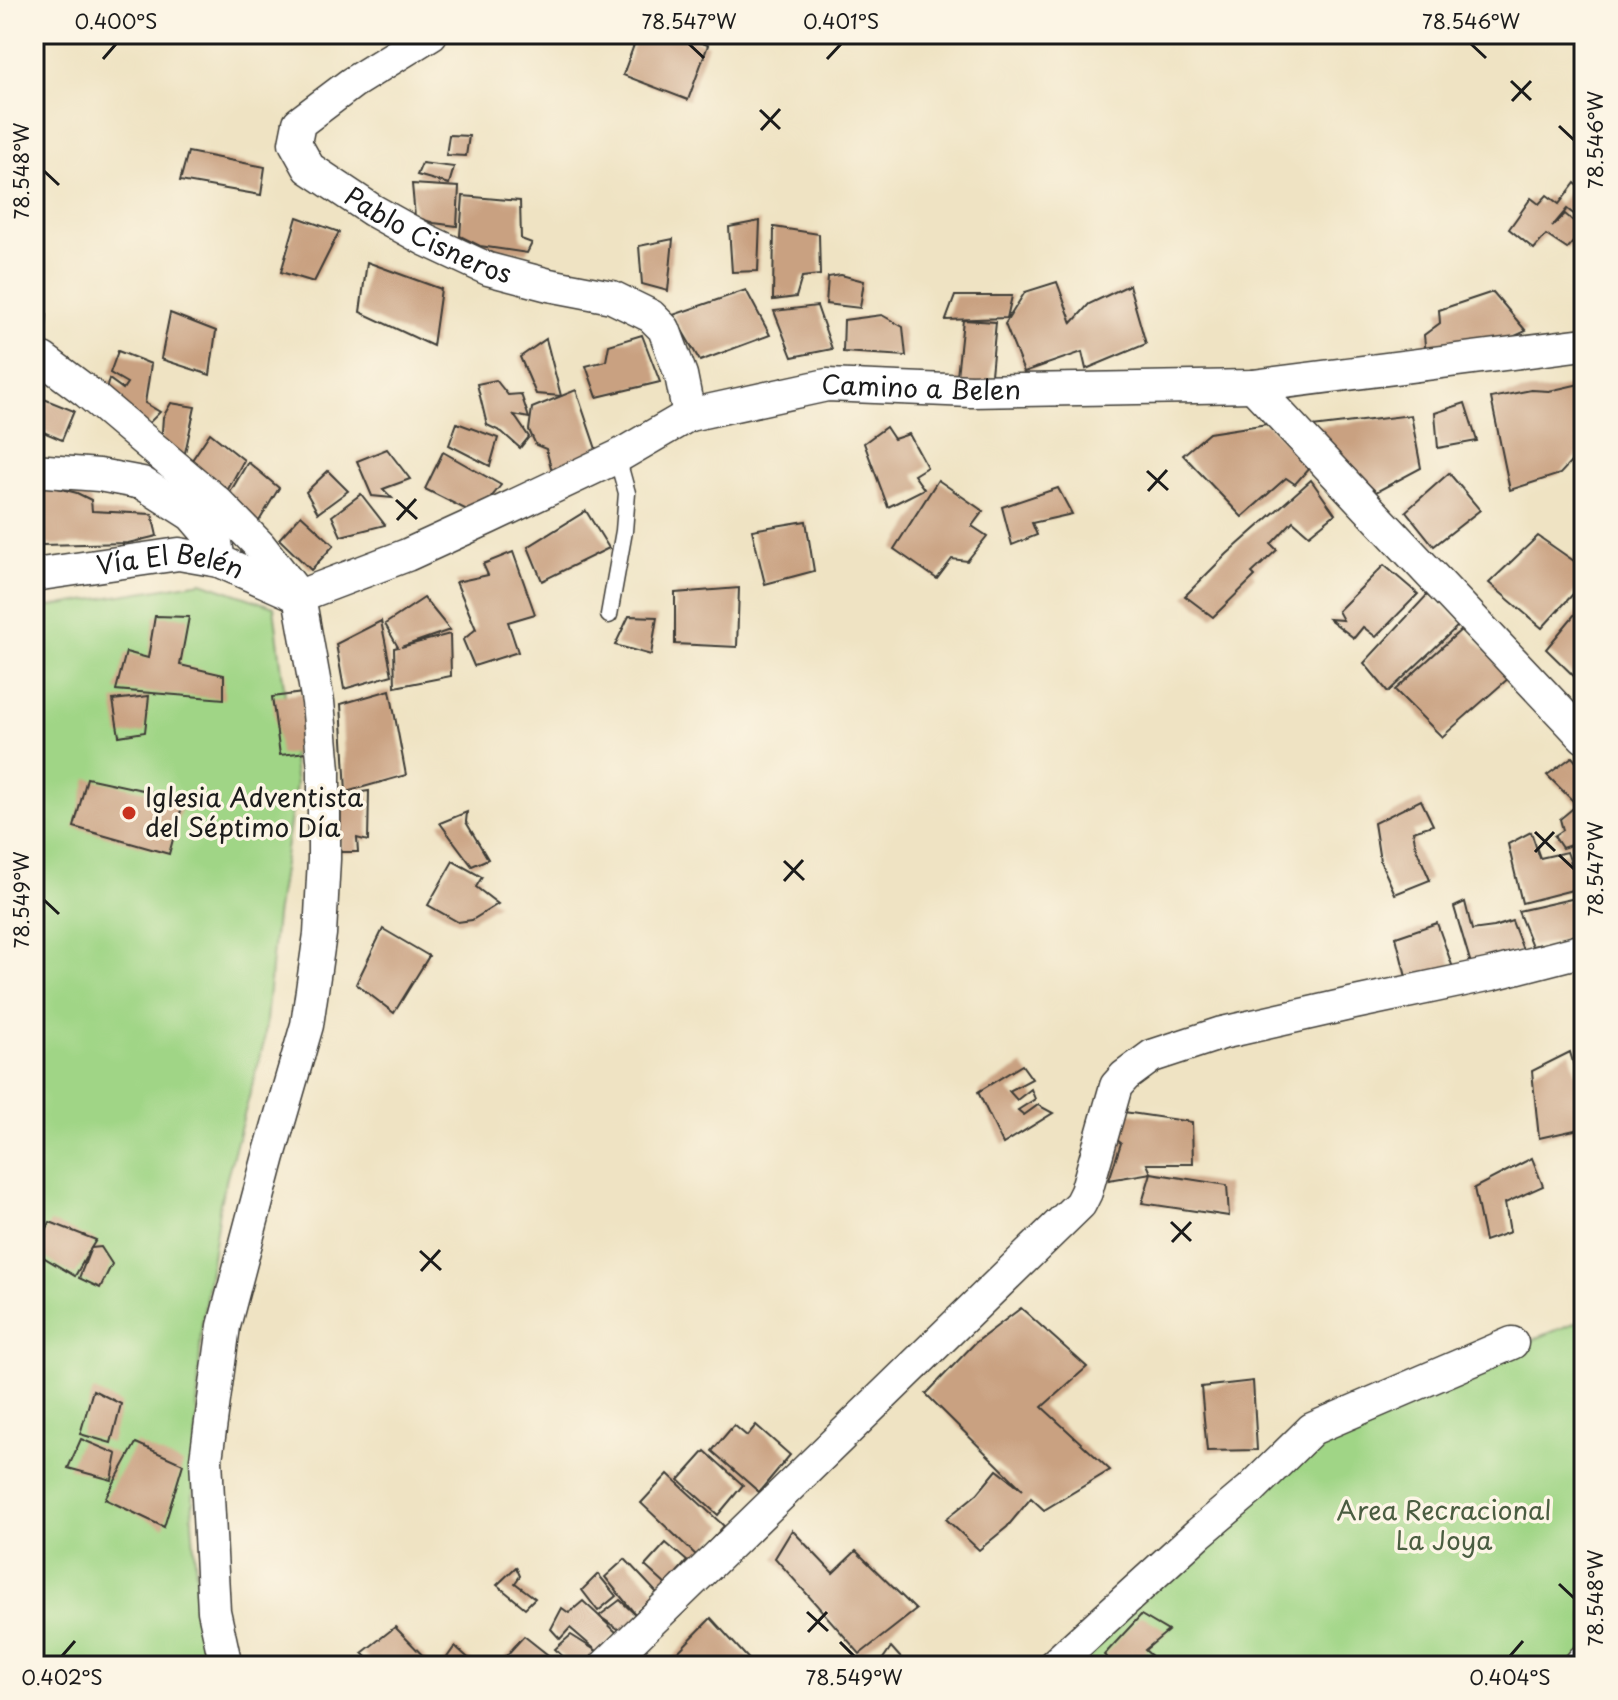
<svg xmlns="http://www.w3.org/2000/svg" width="1618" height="1700" viewBox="0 0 1618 1700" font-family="'Playpen Sans',sans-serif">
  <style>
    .green { fill: #a0d586; stroke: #5e7851; stroke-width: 2 }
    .building { fill: #c9a181 }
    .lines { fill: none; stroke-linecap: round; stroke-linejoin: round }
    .lane-casing { stroke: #3c3a35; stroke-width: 19 }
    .street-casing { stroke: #3c3a35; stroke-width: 35 }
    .lane { stroke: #fff; stroke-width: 16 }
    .street { stroke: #fff; stroke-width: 32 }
    .ticks { fill: none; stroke: #1c1c1c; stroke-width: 3 }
    .poi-dot { fill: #c8321e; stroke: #fcf5e5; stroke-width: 3 }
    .labels { text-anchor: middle; stroke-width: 7; stroke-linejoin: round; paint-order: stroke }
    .street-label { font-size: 26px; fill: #1c1c1c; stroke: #fcf5e5 }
    .poi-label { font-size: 26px; fill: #1c1c1c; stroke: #fcf5e5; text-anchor: start }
    .park-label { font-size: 26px; fill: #4a5d41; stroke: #fcf5e5 }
    .neatline { fill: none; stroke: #1c1c1c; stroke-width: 3 }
    .ticks-label { font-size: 20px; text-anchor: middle; fill: #1c1c1c }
  </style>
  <rect width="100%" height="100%" fill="#fcf5e5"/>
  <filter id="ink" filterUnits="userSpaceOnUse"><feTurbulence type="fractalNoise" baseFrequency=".0125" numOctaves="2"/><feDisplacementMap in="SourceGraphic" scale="16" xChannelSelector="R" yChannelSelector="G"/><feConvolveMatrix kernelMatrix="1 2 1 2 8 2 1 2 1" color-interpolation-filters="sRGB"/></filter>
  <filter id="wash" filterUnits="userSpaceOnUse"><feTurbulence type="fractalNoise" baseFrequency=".006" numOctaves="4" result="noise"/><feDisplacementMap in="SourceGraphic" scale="32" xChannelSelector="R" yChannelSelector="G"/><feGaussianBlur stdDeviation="1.8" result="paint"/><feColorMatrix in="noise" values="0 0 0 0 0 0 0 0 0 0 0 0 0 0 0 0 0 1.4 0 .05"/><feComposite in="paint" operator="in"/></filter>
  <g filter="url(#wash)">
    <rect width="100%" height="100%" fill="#efe3c3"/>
    <g class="green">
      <path d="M202,582L274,607L296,784L276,916L264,1042L220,1203L201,1332L192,1521L203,1666H34V609Z"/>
      <path d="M1584,1319V1666H1061L1312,1429Z"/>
    </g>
    <g id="blocks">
      <g class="building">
        <path d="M638,34H675L708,45L688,100L623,75Z"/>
        <path d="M449,135L469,136L466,156L446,155Z"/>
        <path d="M188,152L265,167L261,195L180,181Z"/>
        <path d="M422,163L454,167L449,184L417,175Z"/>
        <path d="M1575,183L1584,191V222L1567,209L1552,227L1565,214L1584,230L1567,249L1546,235L1534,249L1509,229L1531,198L1539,204L1547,195L1559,204Z"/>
        <path d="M412,184L459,187L457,226L434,223L415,217Z"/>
        <path d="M463,196L520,201L521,239L532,243L527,253L480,246L460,236Z"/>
        <path d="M297,217L339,232L314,282L281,272Z"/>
        <path d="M760,221L758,271L732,272L729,227Z"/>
        <path d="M774,227L819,234L820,275L802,277L796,297L773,300Z"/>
        <path d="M673,239L668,291L642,284L639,246Z"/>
        <path d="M367,262L441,289L433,346L360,312Z"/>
        <path d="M841,275L864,281L860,308L826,304L828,277Z"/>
        <path d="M1057,282L1072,323L1089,304L1129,285L1146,344L1086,369L1082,352L1024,372L1005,324L1025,292Z"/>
        <path d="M746,290L770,335L700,361L673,315Z"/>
        <path d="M1493,292L1526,331L1482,351L1426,355L1424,335L1440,323L1439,310Z"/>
        <path d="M955,296H1012L1007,318L946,320Z"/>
        <path d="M817,306L832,349L792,357L774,311Z"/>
        <path d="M34,311L47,315L45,338L34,335Z"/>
        <path d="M170,313L216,331L210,375L161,359Z"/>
        <path d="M882,315L903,327L906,356L843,352L844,320Z"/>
        <path d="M963,320L996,322L990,385L956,386Z"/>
        <path d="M642,335L660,382L597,397L586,366L606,361L609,345Z"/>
        <path d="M546,339L561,396L536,394L520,357Z"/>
        <path d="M118,351L151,364L145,403L160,412L145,427L103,400L109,379L123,389L127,383L110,373Z"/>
        <path d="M496,380L508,395L521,394L529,418L514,415L529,437L520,448L502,432L487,425L477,384Z"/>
        <path d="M1584,383V448L1560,474L1510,490L1491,398L1531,390L1549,391Z"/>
        <path d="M576,390L599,458L553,475L546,449L536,445L529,430L532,408Z"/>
        <path d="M34,395L74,411L62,440L34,428Z"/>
        <path d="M171,403L195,407L183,462L161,446L163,417Z"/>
        <path d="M1465,403L1477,441L1438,448L1435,413Z"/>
        <path d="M1411,415L1421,468L1376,492L1312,427Z"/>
        <path d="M457,423L498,438L490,466L449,445Z"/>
        <path d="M1267,424L1310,467L1295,484L1286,478L1242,517L1183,455L1209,433Z"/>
        <path d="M886,427L894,439L909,434L927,467L914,475L924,489L888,507L864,443Z"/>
        <path d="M210,433L244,460L227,491L188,466Z"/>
        <path d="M387,449L410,479L383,489L392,498L372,496L357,461Z"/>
        <path d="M443,452L501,485L477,515L425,489Z"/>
        <path d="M248,462L279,488L256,526L229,494Z"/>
        <path d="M328,471L348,491L318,513L306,492Z"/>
        <path d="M1449,473L1480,510L1434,546L1406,511Z"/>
        <path d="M938,480L983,511L972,526L987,536L967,561L952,559L937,579L894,549Z"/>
        <path d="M1311,480L1335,514L1309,535L1293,521L1271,544L1277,550L1252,573L1255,576L1213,617L1185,596L1227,554Z"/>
        <path d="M34,482L77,493L91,500L92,511L152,514L157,536L128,543L42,545L34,510Z"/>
        <path d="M1058,488L1072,514L1032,523L1037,535L1012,545L1002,507Z"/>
        <path d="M361,494L385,525L341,536L332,516Z"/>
        <path d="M586,511L609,548L542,581L528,547Z"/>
        <path d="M301,515L334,545L311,570L279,539Z"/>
        <path d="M806,521L814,571L765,584L752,530Z"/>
        <path d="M1538,536L1584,568V582L1542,628L1489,583Z"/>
        <path d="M513,552L535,614L508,622L518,652L474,666L463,640L476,629L456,582L488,575L483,564Z"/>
        <path d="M1384,565L1418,594L1376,637L1363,627L1354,638L1329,619L1343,620L1338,611Z"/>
        <path d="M739,588L737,647L675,644V593Z"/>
        <path d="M1427,595L1461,623L1388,692L1364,663Z"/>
        <path d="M424,598L450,630L401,647L450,634L451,676L395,687L394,648L398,647L385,624Z"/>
        <path d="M1584,603V682L1582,684L1546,649Z"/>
        <path d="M155,616L189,617L180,665L224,675V699L116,690L126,652L148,658Z"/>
        <path d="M629,616L657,617L651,655L615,645Z"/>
        <path d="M381,621L392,675L344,689L336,644Z"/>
        <path d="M1463,628L1510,677L1442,737L1395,690Z"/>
        <path d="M390,690L406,775L346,792L341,704Z"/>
        <path d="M303,693L307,752L280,755L272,697Z"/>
        <path d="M149,696L145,732L119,736L113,700Z"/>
        <path d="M1572,757L1584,771V800L1577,805L1547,775Z"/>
        <path d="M87,778L184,799L169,854L74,827Z"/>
        <path d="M369,791L368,841L357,838L358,852H340L341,795Z"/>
        <path d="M1421,800L1433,825L1413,831L1416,848L1430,880L1395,894L1380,861L1374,823Z"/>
        <path d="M1577,805L1584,818V856L1581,857L1571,845L1562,848L1554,836L1563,830L1560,819Z"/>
        <path d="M467,812L466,822L488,859L472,866L440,823Z"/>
        <path d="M1531,832L1540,858L1567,852L1580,888L1522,903L1508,844Z"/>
        <path d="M453,861L482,877L476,887L498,904L472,920L458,922L428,905Z"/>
        <path d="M1576,898L1584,914V936L1532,946L1518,911Z"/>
        <path d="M1465,902L1472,930L1494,927L1512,921L1523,950L1471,964L1454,907Z"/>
        <path d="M1437,923L1453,968L1406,977L1396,937Z"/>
        <path d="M383,929L429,956L394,1013L356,984Z"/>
        <path d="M1570,1052L1582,1093H1584V1128L1539,1138L1532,1071Z"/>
        <path d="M1022,1065L1032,1079L1009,1091L1017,1100L1031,1089L1035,1099L1018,1110L1024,1115L1038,1105L1053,1113L1003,1144L978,1092Z"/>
        <path d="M1124,1112L1192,1122L1193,1164H1147L1151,1173L1227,1185L1229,1216L1142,1203L1151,1173L1109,1180L1121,1143L1117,1140Z"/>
        <path d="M1532,1158L1543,1186L1505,1203L1510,1232L1485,1241L1474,1188Z"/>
        <path d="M50,1222L96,1240L91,1248L101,1247L112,1264L100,1288L79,1278L91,1248L75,1276L35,1252Z"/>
        <path d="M1021,1308L1087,1367L1042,1407L1110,1470L1044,1510L1031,1498L1007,1527L979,1550L946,1519L978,1493L997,1470L1023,1490L926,1394L975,1343Z"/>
        <path d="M1253,1381L1257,1450L1207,1451L1201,1387Z"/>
        <path d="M93,1390L121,1404L111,1443L80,1434Z"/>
        <path d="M734,1425L747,1436L756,1425L790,1455L759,1492L712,1451Z"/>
        <path d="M81,1439L117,1454L112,1480L68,1468Z"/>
        <path d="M136,1443L183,1464L164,1527L105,1499Z"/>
        <path d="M705,1451L743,1485L718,1515L679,1480Z"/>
        <path d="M668,1474L724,1526L697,1556L641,1503Z"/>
        <path d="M792,1530L833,1573L856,1551L916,1610L860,1654L775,1558Z"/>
        <path d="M666,1543L687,1561L666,1585L645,1566Z"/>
        <path d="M625,1559L657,1593L635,1614L605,1577Z"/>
        <path d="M516,1567L520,1576L515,1583L535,1598L525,1608L497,1585Z"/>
        <path d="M598,1574L616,1596L598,1611L582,1590Z"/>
        <path d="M620,1600L642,1621L627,1635L599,1616L617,1633L598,1652L570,1628L560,1639L551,1629L562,1608L569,1613L583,1601L599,1616Z"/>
        <path d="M1141,1615L1168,1631L1145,1650L1154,1658L1146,1666H1115L1104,1655Z"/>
        <path d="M711,1618L755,1666H663L670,1660Z"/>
        <path d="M395,1627L433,1666H376L362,1653Z"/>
        <path d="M571,1635L598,1652L584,1666H573L555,1649Z"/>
        <path d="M524,1636L562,1666H497Z"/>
        <path d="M455,1646L477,1666H441Z"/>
        <path d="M891,1647L908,1666H878Z"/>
      </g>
    </g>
  </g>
  <g filter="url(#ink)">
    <use href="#blocks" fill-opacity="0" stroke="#3c3a35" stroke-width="2"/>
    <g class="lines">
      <g class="lane-casing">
        <path id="lane" d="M609,615L624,531L627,493L617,457"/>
      </g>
      <g class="street-casing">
        <g id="street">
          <path id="s1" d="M431,34L352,83L299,123L295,143L309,168L372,210L426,240L488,269L549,285L612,297L651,316L664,329L681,375L689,415"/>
          <path d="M34,357L43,359L87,392L217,502L260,546L299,596L318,702L324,770V859L320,934L307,1025L269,1156L224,1326L206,1459L214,1611L226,1666"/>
          <path d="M1253,386L1584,737"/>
          <path d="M34,470L99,475L142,483L192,515L216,543L219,561"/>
          <path id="s2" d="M34,575L179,554L219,561L296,595"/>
          <path id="s3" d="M299,596L407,555L488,518L617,457L689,415L827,385L971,391L1253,386L1584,344"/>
          <path d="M605,1666L1080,1204L1086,1192L1116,1086L1125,1076L1152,1056L1222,1033L1350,1004L1492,974L1584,950"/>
          <path d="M1053,1666L1199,1533L1251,1489L1312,1429L1512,1343"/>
          <path d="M1579,1666L1584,1660"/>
        </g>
      </g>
      <use href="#lane" class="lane"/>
      <use href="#street" class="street"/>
    </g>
  </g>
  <path class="ticks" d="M689,44L704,58M1471,44L1486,58M103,59L116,44M827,59L841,44M1511,81L1531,100M1512,101L1531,81M760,110L780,129M1559,126L1574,140M761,130L780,109M44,171L59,185M1147,471L1168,490M1148,491L1167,470M396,500L417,519M397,520L416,499M1535,832L1555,851M1535,852L1554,832M1559,855L1574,869M784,861L804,880M784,881L803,860M44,900L59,914M1171,1222L1191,1241M1172,1242L1191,1222M420,1251L441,1270M421,1271L440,1250M1559,1584L1574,1598M807,1612L828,1631M808,1632L827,1612M840,1642L854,1656M62,1656L75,1641M1510,1656L1523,1641"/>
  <circle class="poi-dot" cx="129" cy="813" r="8"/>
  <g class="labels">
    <g class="street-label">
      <text dy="9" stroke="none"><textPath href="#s1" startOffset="346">Pablo Cisneros</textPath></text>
      <text dy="9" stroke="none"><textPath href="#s3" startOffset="666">Camino a Belen</textPath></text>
      <text dy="9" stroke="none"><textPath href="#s2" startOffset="138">Vía El Belén</textPath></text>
    </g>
    <g class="poi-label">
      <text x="145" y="807">Iglesia Adventista<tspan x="145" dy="30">del Séptimo Día</tspan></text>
    </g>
    <g class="park-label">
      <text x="1444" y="1520">Area Recracional<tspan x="1444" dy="30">La Joya</tspan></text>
    </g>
  </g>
  <rect width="1618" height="1700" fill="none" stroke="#fcf5e5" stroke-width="88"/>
  <rect x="44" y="44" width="1530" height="1612" class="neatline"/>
  <g class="ticks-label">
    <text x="116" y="29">0.400°S</text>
    <text x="689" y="29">78.547°W</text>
    <text x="841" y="29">0.401°S</text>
    <text x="1471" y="29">78.546°W</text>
    <text transform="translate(1596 140) rotate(-90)" y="7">78.546°W</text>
    <text transform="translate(22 171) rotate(-90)" y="7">78.548°W</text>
    <text transform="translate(1596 869) rotate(-90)" y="7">78.547°W</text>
    <text transform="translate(22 900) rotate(-90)" y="7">78.549°W</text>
    <text transform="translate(1596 1598) rotate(-90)" y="7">78.548°W</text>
    <text x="62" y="1685">0.402°S</text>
    <text x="854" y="1685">78.549°W</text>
    <text x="1510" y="1685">0.404°S</text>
  </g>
</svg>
